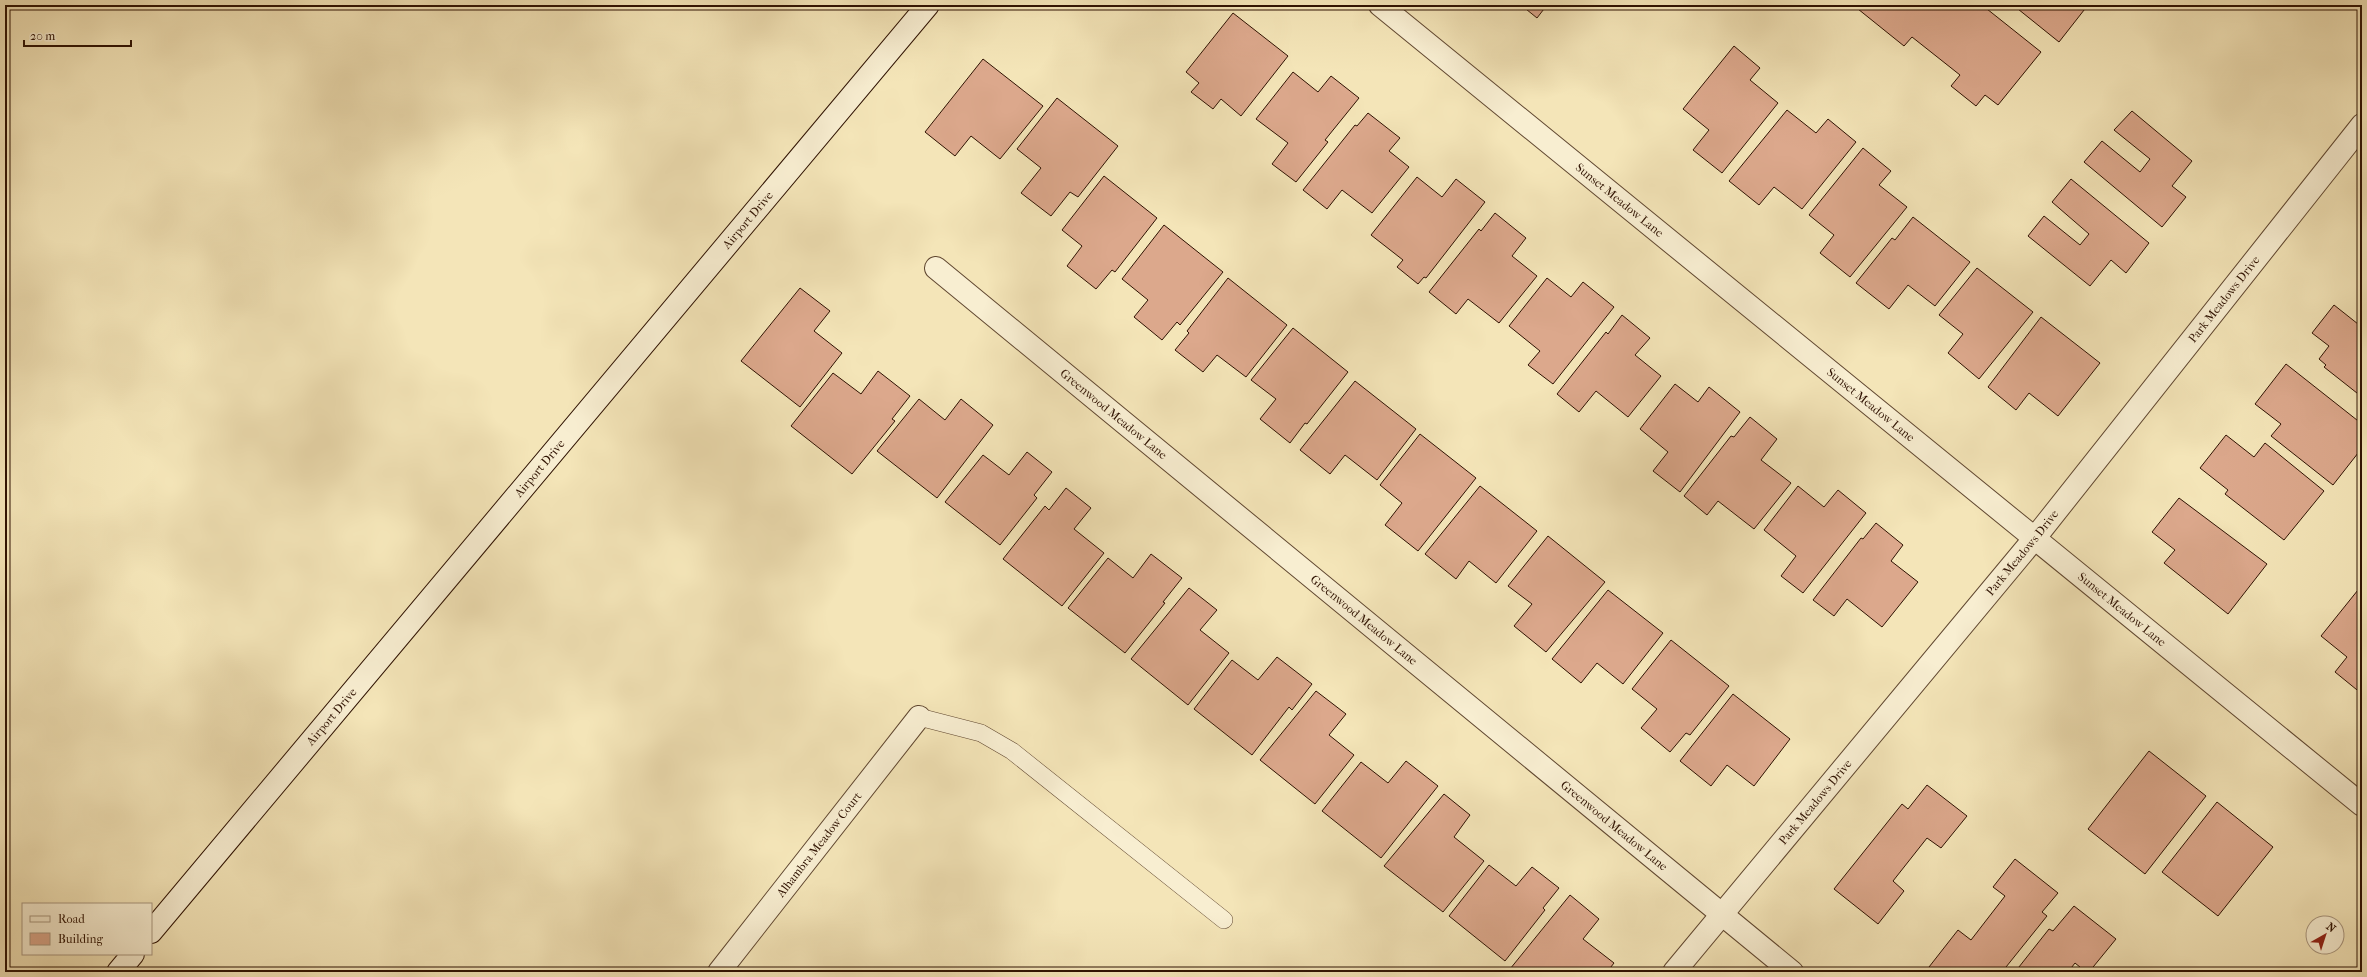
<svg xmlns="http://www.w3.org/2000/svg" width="2367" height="977" viewBox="0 0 2367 977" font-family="'IM FELL French Canon',serif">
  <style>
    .building { fill: #dca88c; stroke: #2f1202 }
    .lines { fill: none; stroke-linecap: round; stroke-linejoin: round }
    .lane-casing { stroke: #604730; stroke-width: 18 }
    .street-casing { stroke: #604730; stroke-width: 24 }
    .secondary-casing { stroke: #2f1202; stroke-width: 24 }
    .lane { stroke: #f8eed1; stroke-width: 17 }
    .street { stroke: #f8eed1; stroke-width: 22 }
    .secondary { stroke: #f8eed1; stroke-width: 22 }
    .labels { text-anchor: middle; stroke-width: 4; stroke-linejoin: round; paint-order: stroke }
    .street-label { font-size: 12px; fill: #2f1202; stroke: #f8eed1 }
  </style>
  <rect width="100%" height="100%" fill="#f4e5b8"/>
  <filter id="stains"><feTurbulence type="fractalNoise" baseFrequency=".005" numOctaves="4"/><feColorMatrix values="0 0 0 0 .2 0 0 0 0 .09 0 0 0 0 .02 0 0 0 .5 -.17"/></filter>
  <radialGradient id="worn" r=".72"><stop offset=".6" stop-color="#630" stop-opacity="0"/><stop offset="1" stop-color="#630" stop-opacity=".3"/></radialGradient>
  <g class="building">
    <path d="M1521,5H1547L1537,18Z"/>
    <path d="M1862,5H1982L2041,52L1998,105L1985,95L1976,106L1951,86L1960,75L1912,37L1904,46L1858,9Z"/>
    <path d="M2013,5H2088L2059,42Z"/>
    <path d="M1233,13L1288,56L1241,116L1221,99L1213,109L1191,92L1199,83L1186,72Z"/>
    <path d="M1734,46L1760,68L1750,80L1778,103L1722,173L1693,150L1709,130L1683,109Z"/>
    <path d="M983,59L1043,106L1000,159L971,136L955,156L925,132Z"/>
    <path d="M1293,72L1318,92L1331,76L1359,98L1325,140L1328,142L1296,182L1272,164L1288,143L1256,119Z"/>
    <path d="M1057,98L1118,146L1078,197L1070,192L1051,216L1021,193L1041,168L1017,149Z"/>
    <path d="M1787,110L1816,133L1828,119L1856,142L1802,209L1774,187L1759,205L1729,181Z"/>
    <path d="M2132,111L2192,161L2172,186L2186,197L2162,227L2084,162L2102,141L2140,172L2150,159L2114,130Z"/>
    <path d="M1368,113L1400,138L1389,151L1409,167L1372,213L1342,190L1327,209L1303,190L1355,125L1357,126Z"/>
    <path d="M1863,148L1891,171L1879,185L1907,207L1850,277L1820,253L1834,235L1809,215Z"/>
    <path d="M1104,176L1157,218L1115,272L1112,270L1096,289L1067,266L1082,246L1062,230Z"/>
    <path d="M1417,177L1442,197L1456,179L1485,202L1426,278L1424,277L1418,284L1397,267L1403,260L1371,235Z"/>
    <path d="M2071,179L2149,243L2126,273L2111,260L2090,286L2028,236L2044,216L2080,245L2089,234L2052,202Z"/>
    <path d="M1495,213L1526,238L1512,256L1537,276L1499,323L1468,299L1456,314L1429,292L1479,229L1481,231Z"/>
    <path d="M1913,217L1970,262L1935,306L1908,285L1889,309L1856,283L1892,238L1895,240Z"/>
    <path d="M1164,225L1223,272L1180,325L1177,322L1162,340L1134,317L1148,300L1122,279Z"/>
    <path d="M1977,268L2033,312L1979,379L1948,353L1963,334L1939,315Z"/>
    <path d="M1228,278L1287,325L1246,377L1217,355L1203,372L1175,350L1189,333L1187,331Z"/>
    <path d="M1547,278L1571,297L1583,282L1614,307L1553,384L1528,365L1540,351L1509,326Z"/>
    <path d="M800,288L830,311L814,331L842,353L800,407L741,361Z"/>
    <path d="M2334,305L2358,324L2362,319V397L2324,367L2326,365L2319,359L2329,346L2312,333Z"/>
    <path d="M1622,315L1650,338L1635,355L1661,376L1628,417L1596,391L1579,412L1557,394L1606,332L1608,334Z"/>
    <path d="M2041,317L2100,363L2058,416L2029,393L2016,410L1988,387Z"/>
    <path d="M1293,328L1348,372L1307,424L1305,423L1290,443L1260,419L1276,399L1251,380Z"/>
    <path d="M2286,364L2362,424V448L2333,485L2271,436L2281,424L2255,404Z"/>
    <path d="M878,371L910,396L892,419L895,421L852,474L791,426L833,373L861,394Z"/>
    <path d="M1355,381L1416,429L1377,480L1345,455L1330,474L1300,450Z"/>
    <path d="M1675,384L1698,402L1709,387L1740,412L1680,492L1653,471L1668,452L1640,429Z"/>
    <path d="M919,399L945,420L961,399L993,425L937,498L877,451Z"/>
    <path d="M1750,417L1777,439L1761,460L1791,483L1754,529L1718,501L1707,515L1684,496L1731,436L1734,437Z"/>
    <path d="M1420,434L1476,478L1418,551L1385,525L1402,503L1380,485Z"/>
    <path d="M2226,435L2254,457L2265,443L2324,491L2284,540L2225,494L2228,490L2200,468Z"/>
    <path d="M1027,452L1052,472L1034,495L1037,498L1000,545L945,502L983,455L1009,475Z"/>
    <path d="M1480,486L1537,531L1496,583L1469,561L1456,579L1425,554Z"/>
    <path d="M1798,486L1824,507L1838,490L1866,513L1803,593L1781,576L1796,556L1764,530Z"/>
    <path d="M1066,488L1091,508L1074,529L1104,553L1062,606L1003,559L1045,506L1049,510Z"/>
    <path d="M2179,498L2267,564L2228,614L2164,563L2175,550L2152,532Z"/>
    <path d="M1876,523L1903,545L1891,561L1918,582L1882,627L1847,599L1834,616L1813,600L1861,538L1863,539Z"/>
    <path d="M1548,536L1605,582L1546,652L1514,626L1532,604L1508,586Z"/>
    <path d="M1151,554L1182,578L1163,602L1165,603L1125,653L1068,608L1108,558L1133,578Z"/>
    <path d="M2362,585V694L2335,672L2347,657L2321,636Z"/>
    <path d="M1189,588L1217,610L1200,630L1229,653L1188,705L1131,659Z"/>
    <path d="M1608,590L1663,633L1623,684L1597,663L1581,683L1552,659Z"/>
    <path d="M1671,640L1729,686L1690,735L1686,733L1670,752L1641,728L1657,709L1632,689Z"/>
    <path d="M1277,657L1312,684L1292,710L1289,707L1252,755L1194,709L1232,660L1258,680Z"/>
    <path d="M1316,691L1346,714L1329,735L1354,755L1315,804L1260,760Z"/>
    <path d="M1733,694L1790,739L1754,786L1727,765L1711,786L1680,761Z"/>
    <path d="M2149,751L2206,796L2145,874L2088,829Z"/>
    <path d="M1406,761L1438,786L1381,858L1322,811L1361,762L1388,783Z"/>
    <path d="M1927,785L1967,816L1941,848L1927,838L1893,881L1904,891L1878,924L1834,889L1902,804L1908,809Z"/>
    <path d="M1444,794L1470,815L1454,837L1484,861L1443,912L1384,866Z"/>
    <path d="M2217,802L2273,847L2218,916L2162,872Z"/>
    <path d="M2015,859L2058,893L2042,912L2047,916L2002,972H1936L1929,967L1958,930L1971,940L2005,896L1993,887Z"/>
    <path d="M1489,865L1516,886L1532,867L1559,888L1543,908L1545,910L1505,961L1449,916Z"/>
    <path d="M1570,895L1599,919L1583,939L1614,963L1607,972H1514L1510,969Z"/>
    <path d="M2074,906L2116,939L2089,972H2086L2075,963L2068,972H2015L2049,929L2053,931Z"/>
  </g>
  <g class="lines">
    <g class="lane-casing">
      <path id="lane" d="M919,717L981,733L1012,751L1224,920"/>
    </g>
    <g class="street-casing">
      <g id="street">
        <path id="s1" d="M1380,5L2362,805"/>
        <path id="s2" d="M936,268L1792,972"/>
        <path id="s3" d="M719,972L919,717"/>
        <path id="s4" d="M1674,972L2034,539L2362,125"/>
      </g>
    </g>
    <g class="secondary-casing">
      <g id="secondary">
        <path id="s5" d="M151,932L928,5"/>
        <path d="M118,972L133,954"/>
      </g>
    </g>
    <use href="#lane" class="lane"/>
    <use href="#street" class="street"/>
    <use href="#secondary" class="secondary"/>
  </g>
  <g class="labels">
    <g class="street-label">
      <text dy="4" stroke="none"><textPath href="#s1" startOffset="309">Sunset Meadow Lane</textPath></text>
      <text dy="4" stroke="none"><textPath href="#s5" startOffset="929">Airport Drive</textPath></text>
      <text dy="4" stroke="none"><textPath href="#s4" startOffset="869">Park Meadows Drive</textPath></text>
      <text dy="4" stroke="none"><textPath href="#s1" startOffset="633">Sunset Meadow Lane</textPath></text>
      <text dy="4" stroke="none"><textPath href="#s2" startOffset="230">Greenwood Meadow Lane</textPath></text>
      <text dy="4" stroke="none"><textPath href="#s5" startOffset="605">Airport Drive</textPath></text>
      <text dy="4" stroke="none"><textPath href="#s4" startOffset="545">Park Meadows Drive</textPath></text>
      <text dy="4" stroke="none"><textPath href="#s1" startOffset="957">Sunset Meadow Lane</textPath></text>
      <text dy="4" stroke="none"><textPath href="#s2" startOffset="554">Greenwood Meadow Lane</textPath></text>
      <text dy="4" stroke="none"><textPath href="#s5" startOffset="281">Airport Drive</textPath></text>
      <text dy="4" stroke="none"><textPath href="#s4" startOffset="221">Park Meadows Drive</textPath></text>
      <text dy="4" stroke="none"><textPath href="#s2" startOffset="878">Greenwood Meadow Lane</textPath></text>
      <text dy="4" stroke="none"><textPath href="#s3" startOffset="162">Alhambra Meadow Court</textPath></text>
    </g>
  </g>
  <rect width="2367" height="977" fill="none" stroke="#f4e5b8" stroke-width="20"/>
  <rect x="6" y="6" width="2355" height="965" fill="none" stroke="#2f1202" stroke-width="2"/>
  <rect x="10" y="10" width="2347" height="957" fill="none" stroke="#2f1202"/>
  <rect x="22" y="903" width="130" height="52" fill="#f8eed1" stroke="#a8967e"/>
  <rect x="30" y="916" width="20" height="6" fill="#f8eed1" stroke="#a8967e"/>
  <text x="58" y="923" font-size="12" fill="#2f1202">Road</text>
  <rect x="30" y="933" width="20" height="12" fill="#dca88c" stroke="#a8967e"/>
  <text x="58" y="943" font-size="12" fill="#2f1202">Building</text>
  <g transform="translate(2325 935) rotate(39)"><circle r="19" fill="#f8eed1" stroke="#a8967e"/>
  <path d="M0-3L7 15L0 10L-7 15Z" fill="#8f2418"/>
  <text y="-6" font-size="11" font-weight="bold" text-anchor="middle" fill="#2f1202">N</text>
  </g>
  <path d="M24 40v6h107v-6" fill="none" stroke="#2f1202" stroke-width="2"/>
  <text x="30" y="40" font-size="12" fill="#2f1202" stroke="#f8eed1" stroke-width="3" paint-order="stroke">20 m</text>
  <rect width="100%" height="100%" filter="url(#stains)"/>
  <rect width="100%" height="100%" fill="url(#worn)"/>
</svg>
